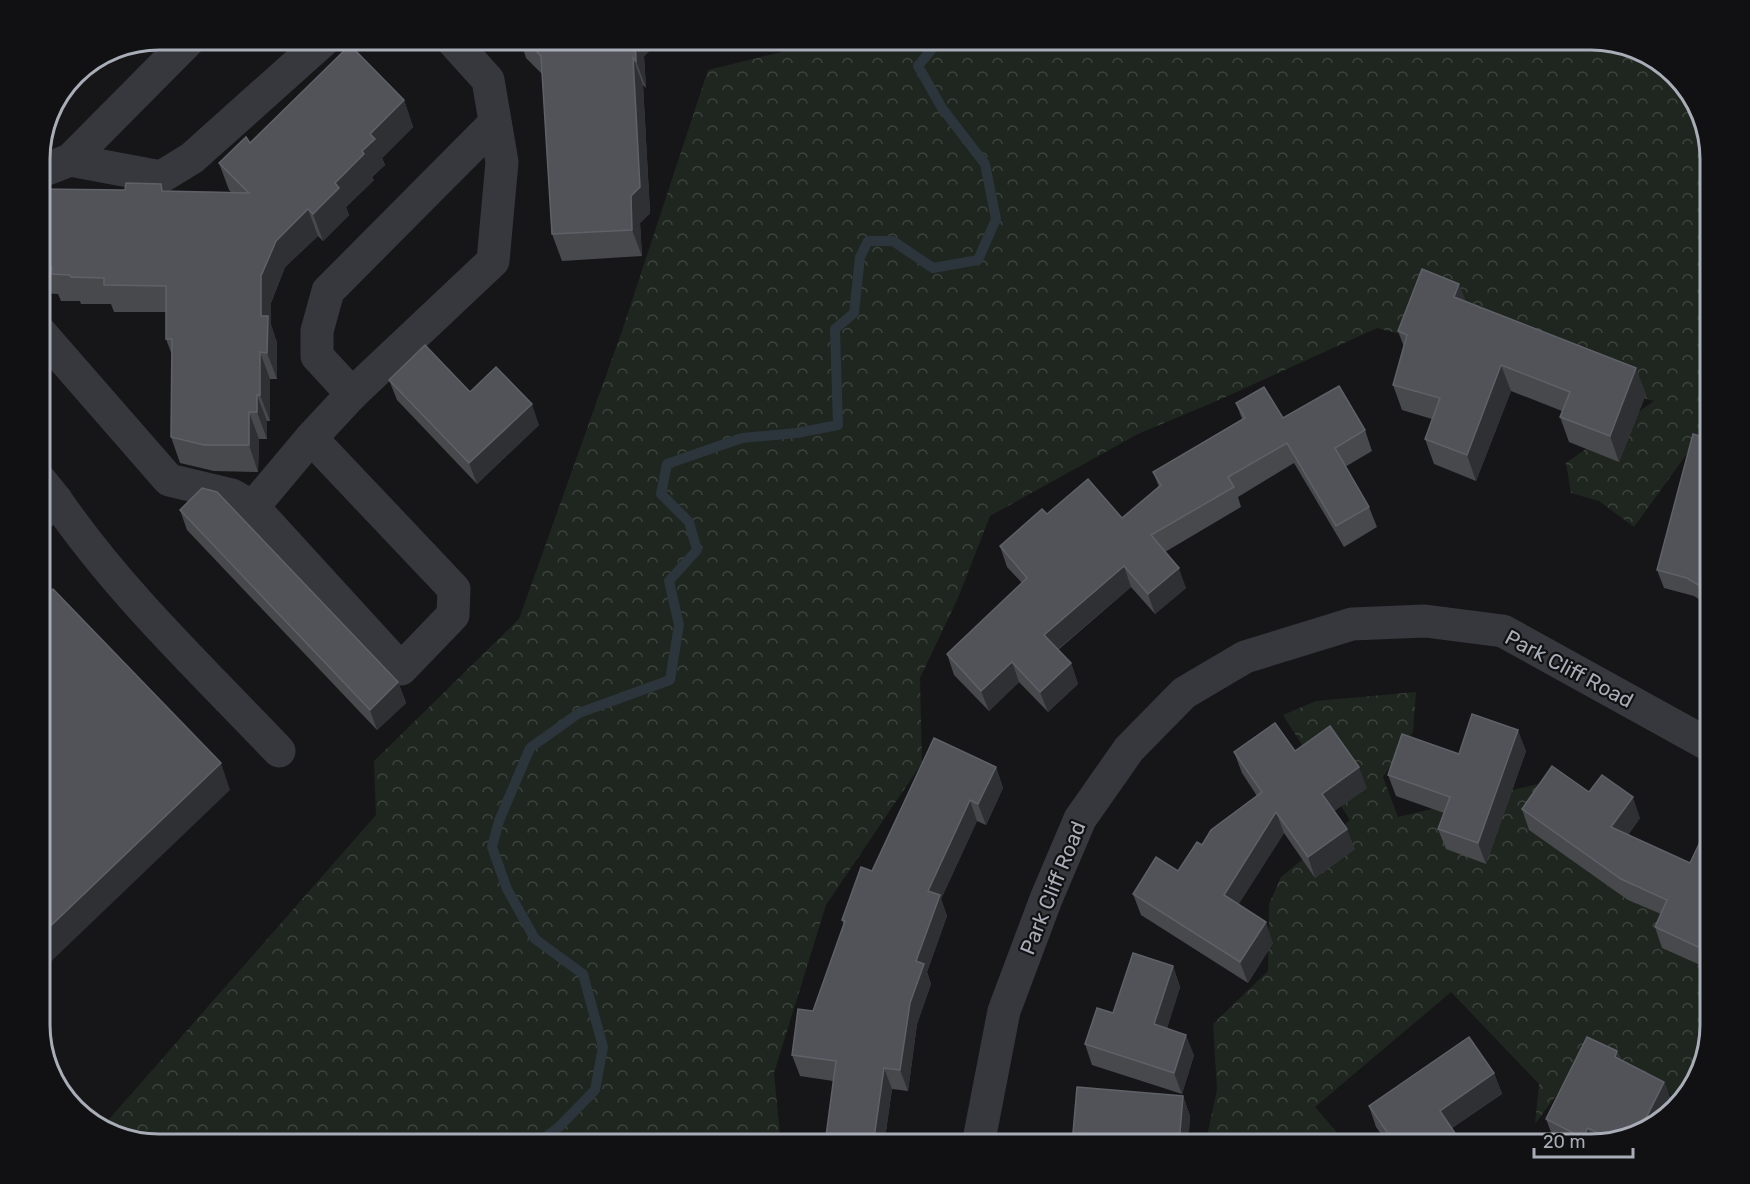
<svg xmlns="http://www.w3.org/2000/svg" width="1750" height="1184" viewBox="0 0 1750 1184" font-family="Rubik,sans-serif">
  <style>
    .forest { fill: url(#forest-crowns) }
    .lines { fill: none; stroke-linecap: round; stroke-linejoin: round }
    .stream { stroke: #2c353c; stroke-width: 10 }
    .minor { stroke: #37383d; stroke-width: 33 }
    .wall { fill: #47494d }
    .shaded-wall { fill: #2f3033 }
    .building { fill: #525359; stroke: #5f6168; stroke-width: 1.5 }
    .labels { text-anchor: middle; stroke-width: 4.5; stroke-linejoin: round; paint-order: stroke }
    .street-label { font-size: 21px; fill: #a8adb8; stroke: #111113 }
    .rim { fill: none; stroke: #a8adb8; stroke-width: 3 }
  </style>
  <defs>
    <pattern id="forest-crowns" width="20" height="18" patternUnits="userSpaceOnUse" patternTransform="scale(1.5)"><rect width="20" height="18" fill="#1e261f"/><path d="M2 6a3 3 0 1 1 6 0M12 15a3 3 0 1 1 6 0" fill="none" stroke="#3c433d"/></pattern>
  </defs>
  <rect width="100%" height="100%" fill="#161618"/>
  <g class="forest">
    <path d="M834,39H1592L1658,59L1699,105L1711,158V453L1694,444L1634,527L1599,501L1571,493L1566,463L1654,401L1377,328L1219,400L1138,434L990,516L958,598L920,678L922,763L826,905L774,1073L781,1145H158L92,1125L55,1085L50,1068L104,1125L376,815L374,761L519,619L622,331L708,70Z"/>
    <path d="M1416,692L1413,732L1383,777L1398,817L1542,783L1711,926V1026L1691,1092L1679,1104L1652,1075L1576,1069L1535,1124L1539,1084L1451,992L1315,1107L1348,1145H1205L1217,1090L1213,1024L1268,971L1269,904L1281,877L1350,820L1283,715L1316,701Z"/>
  </g>
  <g class="lines">
    <path class="stream" d="M535,1145L559,1127L595,1090L603,1047L583,974L535,939L507,889L492,847L499,821L530,748L579,713L670,680L679,625L669,581L697,550L689,522L661,494L667,464L742,438L797,433L838,425L835,329L854,313L860,257L868,241H893L933,268L978,260L996,219L985,164L942,108L918,66L940,39"/>
    <g class="minor">
      <path d="M70,160L161,177L192,158L325,39"/>
      <path d="M39,172L70,160L190,39"/>
      <path d="M39,331L169,480L232,495L253,507L401,669L453,615L454,589L311,438L352,394L493,261L502,162L488,80L451,39"/>
      <path d="M352,394L317,356V331L328,291L495,123"/>
      <path d="M39,479L56,500L39,516"/>
      <path d="M56,500C119,592 202,670 279,751"/>
      <path d="M253,507L311,438"/>
      <path d="M978,1145L1004,1011L1046,899L1080,819L1129,749L1184,693L1245,657L1352,624L1425,621L1503,631L1711,746"/>
    </g>
  </g>
  <g class="wall">
    <path d="M520,39H662L644,56L646,88L643,85L650,213L640,223L642,256L562,261L552,234L542,74L526,58Z"/>
    <path d="M404,100L413,127L382,158L385,165L372,177L374,180L346,207L349,215L323,241L318,236L285,267L271,303V325L277,343V379H270V421H267V439H259L258,472L214,471L180,463L171,437L172,355L166,339V312H114L111,304H81L80,301H61L58,294L39,293V189L231,192L229,190L219,163L250,143Z"/>
    <path d="M1466,301L1646,394L1619,462L1569,442L1560,417L1562,411L1511,391L1476,481L1434,464L1425,439L1432,419L1402,410L1393,385L1404,347L1398,331Z"/>
    <path d="M389,380L470,392L539,425L477,484L397,400Z"/>
    <path d="M1236,403L1283,418L1365,430L1372,451L1345,467L1369,507L1377,527L1344,547L1294,463L1238,497L1241,507L1165,552L1186,588L1155,614L1131,587L1058,650L1071,663L1078,684L1048,712L1019,682L989,711L954,675L947,654L1022,583L1007,567L1000,546L1122,518L1159,487L1153,472L1242,419Z"/>
    <path d="M1711,439V607L1694,596L1664,588L1657,570Z"/>
    <path d="M180,510L398,682L406,703L377,730L187,530Z"/>
    <path d="M1295,751L1367,788L1334,811L1355,849L1315,878L1284,833L1238,905L1273,943L1248,983L1141,915L1133,894L1178,871L1202,845L1257,796L1242,773L1234,752Z"/>
    <path d="M1526,751L1486,864L1446,849L1438,829L1444,813L1396,796L1388,775L1459,754Z"/>
    <path d="M996,767L1003,788L986,825L977,821L941,899L947,916L927,972L931,984L917,1024L908,1091L892,1089L884,1145H826L833,1081L800,1076L792,1055L813,1011L844,925L842,920L872,871Z"/>
    <path d="M1589,792L1640,818L1628,835L1690,863L1711,847V979L1707,968L1662,948L1655,927L1661,914L1628,900L1529,830L1522,809Z"/>
    <path d="M1173,966L1180,987L1167,1028L1194,1055L1182,1094L1092,1065L1085,1044L1113,1013Z"/>
    <path d="M1617,1051L1621,1060L1664,1082L1672,1103L1665,1117L1651,1129L1592,1145H1564L1554,1140L1546,1119Z"/>
    <path d="M1494,1073L1502,1094L1452,1128L1459,1139L1461,1145H1389L1376,1127L1369,1106Z"/>
    <path d="M1183,1096L1190,1116L1188,1145H1078L1073,1133Z"/>
  </g>
  <g class="shaded-wall">
    <path d="M635,39H662L644,56L646,88L636,61Z"/>
    <path d="M633,58L643,85L650,213L640,223L642,256L632,230L631,196Z"/>
    <path d="M404,100L413,127L382,158L385,165L372,177L374,180L346,207L349,215L323,241L313,214L335,183L362,151L370,134Z"/>
    <path d="M308,209L318,236L285,267L271,303V324L277,343V379L267,353L261,316V276L276,241Z"/>
    <path d="M1459,284L1469,309L1454,297Z"/>
    <path d="M260,352L270,379V421L260,395Z"/>
    <path d="M1501,365L1511,391L1476,481L1467,455Z"/>
    <path d="M1636,368L1646,394L1619,462L1610,436Z"/>
    <path d="M257,395L267,421V439L257,412Z"/>
    <path d="M532,404L539,425L477,484L469,463Z"/>
    <path d="M249,412L259,439L258,472L249,445Z"/>
    <path d="M1124,566L1131,587L1051,655L1044,635Z"/>
    <path d="M1179,568L1186,588L1155,614L1148,594Z"/>
    <path d="M1012,662L1019,682L989,711L981,691Z"/>
    <path d="M1071,663L1078,684L1048,712L1040,692Z"/>
    <path d="M398,682L406,703L377,730L370,710Z"/>
    <path d="M1518,730L1526,751L1486,864L1478,843Z"/>
    <path d="M221,763L230,790L40,972L39,937Z"/>
    <path d="M996,767L1003,788L986,825L978,804Z"/>
    <path d="M1359,767L1367,788L1330,814L1322,794Z"/>
    <path d="M1633,797L1640,818L1619,848L1611,827Z"/>
    <path d="M970,800L977,821L941,899L947,916L927,972L931,984L917,1024L908,1091L900,1070L916,961L928,891Z"/>
    <path d="M1276,812L1284,833L1231,916L1224,895Z"/>
    <path d="M1347,829L1355,849L1315,878L1308,857Z"/>
    <path d="M1266,922L1273,943L1248,983L1240,962Z"/>
    <path d="M1173,966L1180,987L1162,1045L1154,1024Z"/>
    <path d="M1186,1035L1194,1055L1182,1094L1174,1073Z"/>
    <path d="M1617,1051L1625,1072L1615,1057Z"/>
    <path d="M884,1068L892,1089L884,1145H873Z"/>
    <path d="M1494,1073L1502,1094L1447,1131L1440,1111Z"/>
    <path d="M1664,1082L1672,1103L1665,1117L1651,1129L1639,1132Z"/>
    <path d="M1183,1096L1190,1116L1188,1145H1179V1144Z"/>
    <path d="M1588,1128L1594,1145H1585L1583,1138Z"/>
    <path d="M1459,1139L1461,1145H1450Z"/>
  </g>
  <g class="building">
    <path d="M524,39H635L636,61L633,58L640,187L631,196L632,230L552,234L541,56Z"/>
    <path d="M350,45L404,100L370,134L375,139L362,151L364,154L335,183L339,188L313,214L308,209L276,241L261,276V316H268L267,353L260,352V395H257V412H249V445H204L171,437L172,339H166V286L104,285V278L71,277L70,275L51,274L52,267H39V189L125,190L126,183L161,184L162,191L249,193L219,163L246,137L250,143Z"/>
    <path d="M1422,269L1459,284L1454,297L1636,368L1610,436L1560,417L1570,392L1501,365L1467,455L1425,439L1440,398L1393,385L1407,335L1398,331Z"/>
    <path d="M425,345L470,392L496,367L532,404L469,463L389,380Z"/>
    <path d="M1339,386L1365,430L1335,448L1369,507L1336,526L1287,443L1228,477L1234,487L1151,535L1179,568L1148,594L1124,566L1044,635L1071,663L1040,692L1012,662L981,691L947,654L1027,578L1000,546L1042,509L1047,514L1088,479L1122,518L1161,485L1153,472L1245,418L1236,403L1264,387L1283,418Z"/>
    <path d="M1693,434L1711,439V593L1687,578L1657,570Z"/>
    <path d="M202,488L217,492L398,682L370,710L180,510Z"/>
    <path d="M53,589L221,763L39,937V602Z"/>
    <path d="M1472,714L1518,730L1478,843L1438,829L1450,797L1388,775L1402,734L1459,754Z"/>
    <path d="M1275,723L1295,751L1330,726L1359,767L1322,794L1347,829L1308,857L1276,812L1224,895L1266,922L1240,962L1133,894L1156,857L1178,871L1197,842L1202,845L1211,830L1262,792L1234,752Z"/>
    <path d="M934,738L996,767L978,804L970,800L928,891L940,895L916,961L924,964L910,1003L900,1070L884,1068L873,1145H826V1136L836,1061L792,1055L798,1009L813,1011L845,921L842,920L861,867L872,871Z"/>
    <path d="M1552,766L1589,792L1602,775L1633,797L1611,827L1690,863L1700,842L1711,847V953L1655,927L1667,900L1621,879L1522,809Z"/>
    <path d="M1133,953L1173,966L1154,1024L1186,1035L1174,1073L1085,1044L1097,1008L1113,1013Z"/>
    <path d="M1711,962V970L1707,968Z"/>
    <path d="M1469,1037L1494,1073L1440,1111L1459,1139L1450,1145H1396L1369,1106Z"/>
    <path d="M1587,1037L1617,1051L1615,1057L1664,1082L1639,1132L1612,1140L1588,1128L1583,1138L1546,1119Z"/>
    <path d="M1077,1087L1183,1096L1179,1144L1143,1141V1145H1090L1091,1134L1073,1133Z"/>
  </g>
  <g class="labels">
    <g class="street-label">
      <text transform="translate(1569 669) rotate(28)" y="7">Park Cliff Road</text>
      <text transform="translate(1053 888) rotate(-68)" y="7">Park Cliff Road</text>
    </g>
  </g>
  <path d="M0 0H1750V1184H0ZM159 50H1591A109 109 0 0 1 1700 159V1025A109 109 0 0 1 1591 1134H159A109 109 0 0 1 50 1025V159A109 109 0 0 1 159 50Z" fill="#111113" fill-rule="evenodd"/>
  <path class="rim" d="M159 50H1591A109 109 0 0 1 1700 159V1025A109 109 0 0 1 1591 1134H159A109 109 0 0 1 50 1025V159A109 109 0 0 1 159 50Z"/>
  <path d="M1534 1148v9h99v-9" fill="none" stroke="#a8adb8" stroke-width="3"/>
  <text x="1543" y="1148" font-size="18" fill="#a8adb8" stroke="#111113" stroke-width="4.5" paint-order="stroke">20 m</text>
</svg>
